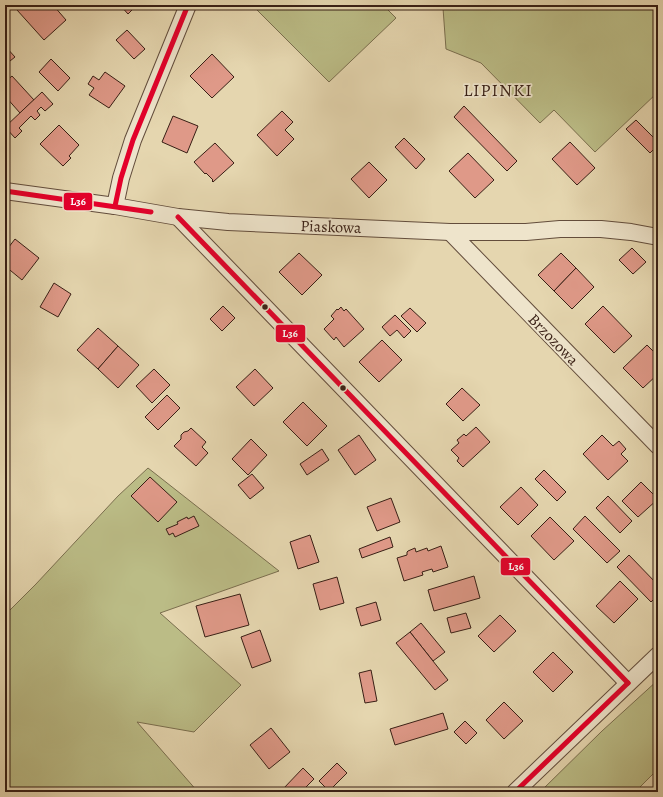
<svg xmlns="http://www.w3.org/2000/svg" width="663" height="797" viewBox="0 0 663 797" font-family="Alegreya,serif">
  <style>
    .green { fill: #bbbc86; stroke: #7a6e4e }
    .building { fill: #df9988; stroke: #381f15 }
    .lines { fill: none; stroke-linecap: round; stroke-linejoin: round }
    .street-casing { stroke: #634d3c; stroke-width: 18 }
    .street { stroke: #eee4cb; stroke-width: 16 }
    .bus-1-casing { stroke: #eee4cb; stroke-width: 8 }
    .bus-1 { stroke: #e4002b; stroke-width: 5 }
    .bus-dot { fill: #381f15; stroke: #eee4cb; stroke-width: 1.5 }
    .labels { text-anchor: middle; stroke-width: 3.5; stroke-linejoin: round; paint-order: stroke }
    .street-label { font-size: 16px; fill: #381f15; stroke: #eee4cb }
    .quarter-label { font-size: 18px; letter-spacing: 1px; fill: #381f15; stroke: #eee4cb }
    .line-badge { stroke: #eee4cb; stroke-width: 1.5 }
    .badge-label { font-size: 11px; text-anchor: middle; font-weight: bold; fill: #fff }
  </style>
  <rect width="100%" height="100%" fill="#e5d6af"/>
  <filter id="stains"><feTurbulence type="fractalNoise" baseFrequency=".005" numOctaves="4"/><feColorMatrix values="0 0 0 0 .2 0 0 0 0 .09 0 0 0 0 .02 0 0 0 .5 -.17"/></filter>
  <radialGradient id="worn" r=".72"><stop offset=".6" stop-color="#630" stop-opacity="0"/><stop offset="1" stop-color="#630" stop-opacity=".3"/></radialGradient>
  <g class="green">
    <path d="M252,5H383L396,18L329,82Z"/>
    <path d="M443,5H658V92L595,152L554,110L540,123L481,63L446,49L443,8Z"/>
    <path d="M148,468L279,571L160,613L241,685L194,732L137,722L198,792H5V615L36,584L118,496Z"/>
    <path d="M658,680V769L635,792H540L602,731Z"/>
  </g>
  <g class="building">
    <path d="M22,5H53L66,20L44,40L17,10Z"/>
    <path d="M120,5H137L128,14Z"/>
    <path d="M127,30L145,49L134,59L116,40Z"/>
    <path d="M5,46L15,57L5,65Z"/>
    <path d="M212,54L234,77L212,98L190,76Z"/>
    <path d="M51,59L70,78L58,91L39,72Z"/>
    <path d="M105,72L125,86L109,108L89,95L94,88L88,84L93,76L99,80Z"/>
    <path d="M12,76L34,100L20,113L5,96V82Z"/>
    <path d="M42,92L53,104L45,111L41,107L37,111L40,115L35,120L31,116L19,128L22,131L15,138L5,127Z"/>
    <path d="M464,106L517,161L507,171L454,117Z"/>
    <path d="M282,111L293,122L285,130L294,139L277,156L257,135Z"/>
    <path d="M173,116L198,126L187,153L162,142Z"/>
    <path d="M636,120L658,142V145L650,153L626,129Z"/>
    <path d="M59,125L79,145L69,156L71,158L63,166L40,144Z"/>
    <path d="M404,138L425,159L416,169L395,147Z"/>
    <path d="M570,142L595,168L577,185L552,159Z"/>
    <path d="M215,143L234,163L213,182L212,181L213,180L206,173L205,174L194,162Z"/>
    <path d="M468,153L494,180L475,198L449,171Z"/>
    <path d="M369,162L387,180L369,198L351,179Z"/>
    <path d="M15,239L39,258L22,280L5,266V252Z"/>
    <path d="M632,248L646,262L633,274L619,260Z"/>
    <path d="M299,253L322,275L302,295L279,272Z"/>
    <path d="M561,253L576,268L554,291L538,275Z"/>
    <path d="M576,268L594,287L572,309L554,291Z"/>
    <path d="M54,283L71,294L58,317L40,307Z"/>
    <path d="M223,306L235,318L222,331L210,319Z"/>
    <path d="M603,306L632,336L614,353L585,324Z"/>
    <path d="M341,307L344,311L346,309L364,329L344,347L336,337L334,340L324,329L334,319L331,316L337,309L338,310Z"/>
    <path d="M410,308L426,323L417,332L401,316Z"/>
    <path d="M395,315L411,331L404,338L397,330L390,336L382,327Z"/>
    <path d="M98,328L118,346L98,369L77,350Z"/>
    <path d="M382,340L402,360L379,382L359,362Z"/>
    <path d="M647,345L658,356V374L643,388L623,368Z"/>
    <path d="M118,346L139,365L118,388L98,369Z"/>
    <path d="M154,369L170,385L152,403L136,386Z"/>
    <path d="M255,369L273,388L254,406L236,387Z"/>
    <path d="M462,388L480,405L463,421L446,404Z"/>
    <path d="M167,395L180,408L158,430L145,417Z"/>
    <path d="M303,402L327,426L307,446L283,422Z"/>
    <path d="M476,427L490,442L463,467L457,461L459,458L451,450L459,443L457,440L464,434L466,436Z"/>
    <path d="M191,428L206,442L202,447L208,453L196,466L174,446L181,439V435L184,432L188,431Z"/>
    <path d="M359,435L376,460L355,475L338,450Z"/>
    <path d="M602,435L613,446L619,441L626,449L621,454L628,461L608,480L583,454Z"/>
    <path d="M251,439L267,455L248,475L232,459Z"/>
    <path d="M322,449L329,460L307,475L300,464Z"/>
    <path d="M544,470L566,492L557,501L535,479Z"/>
    <path d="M252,474L264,488L250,499L238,485Z"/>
    <path d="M150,477L177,502L158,522L131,496Z"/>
    <path d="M641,482L658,499L638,517L622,501Z"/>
    <path d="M521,487L538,505L518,525L500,507Z"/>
    <path d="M608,496L632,521L620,533L596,508Z"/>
    <path d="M391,498L400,522L377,531L367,507Z"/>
    <path d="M194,516L199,526L175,537L173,533L169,535L166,529L178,524L177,522L187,517L188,519Z"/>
    <path d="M585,516L620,551L607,563L573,529Z"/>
    <path d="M550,517L574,541L554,560L531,536Z"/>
    <path d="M310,535L319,562L298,569L290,542Z"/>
    <path d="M390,537L393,547L362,558L359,549Z"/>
    <path d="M441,546L448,567L433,572L432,569L422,572L423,575L404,581L397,558L407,555V552L408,551L415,548L416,552L427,548L428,551Z"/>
    <path d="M629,555L658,585V595L651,602L617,567Z"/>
    <path d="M474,576L480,598L434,611L428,590Z"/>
    <path d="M337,577L344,603L320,610L313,584Z"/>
    <path d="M620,581L638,599L614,623L596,606Z"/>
    <path d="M240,594L249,625L205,637L196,606Z"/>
    <path d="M376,602L381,620L361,626L356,608Z"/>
    <path d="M466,613L471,628L451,633L447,618Z"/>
    <path d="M500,615L516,631L494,652L478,636Z"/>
    <path d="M421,623L445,652L433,661L410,632Z"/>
    <path d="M260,630L271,661L252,668L241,637Z"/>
    <path d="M410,632L448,680L435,690L396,643Z"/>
    <path d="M553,652L573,672L553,692L533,672Z"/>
    <path d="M371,670L377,701L365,703L359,673Z"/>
    <path d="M504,702L523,721L504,739L486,720Z"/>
    <path d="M443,713L448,729L395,745L390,729Z"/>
    <path d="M465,721L477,733L466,744L454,732Z"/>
    <path d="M271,728L290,752L269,769L250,745Z"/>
    <path d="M337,763L347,773L329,791L319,781Z"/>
    <path d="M303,768L314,779L301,792H286L283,789Z"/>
  </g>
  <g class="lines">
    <g class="street-casing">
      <g id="street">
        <path d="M5,191L115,206L178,217L228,222L450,232H526L560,229H601L631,232L658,237"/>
        <path d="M115,206L121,178L133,140L188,5"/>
        <path d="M178,217L628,683"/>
        <path d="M450,232L658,446"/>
        <path d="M515,792L658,655"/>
      </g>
    </g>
    <use href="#street" class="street"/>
    <g class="bus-1-casing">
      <g id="bus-1">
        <path d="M5,191L151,212"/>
        <path d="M115,206L121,178L133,140L188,5"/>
        <path d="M178,217L628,683"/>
        <path d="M515,792L628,683"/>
      </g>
    </g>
    <use href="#bus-1" class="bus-1"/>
  </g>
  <g class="bus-dot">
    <circle cx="265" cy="307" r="3.5"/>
    <circle cx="343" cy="388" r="3.5"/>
  </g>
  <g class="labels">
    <g class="street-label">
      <text transform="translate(331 226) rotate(2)" y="6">Piaskowa</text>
      <text transform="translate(554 339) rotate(46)" y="6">Brzozowa</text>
    </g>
    <g class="quarter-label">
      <text x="498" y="96">LIPINKI</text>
    </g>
  </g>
  <g class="line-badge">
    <rect x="63" y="192" width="30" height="19" rx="4" fill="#e4002b"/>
    <rect x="275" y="324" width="31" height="19" rx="4" fill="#e4002b"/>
    <rect x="500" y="557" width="31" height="19" rx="4" fill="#e4002b"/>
  </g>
  <g class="badge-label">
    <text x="78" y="205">L36</text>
    <text x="290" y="337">L36</text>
    <text x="516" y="570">L36</text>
  </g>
  <rect width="663" height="797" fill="none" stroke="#e5d6af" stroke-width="20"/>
  <rect x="6" y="6" width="651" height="785" fill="none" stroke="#381f15" stroke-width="2"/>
  <rect x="10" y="10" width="643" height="777" fill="none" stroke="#381f15"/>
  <rect width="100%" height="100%" filter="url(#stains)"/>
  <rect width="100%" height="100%" fill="url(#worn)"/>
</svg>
